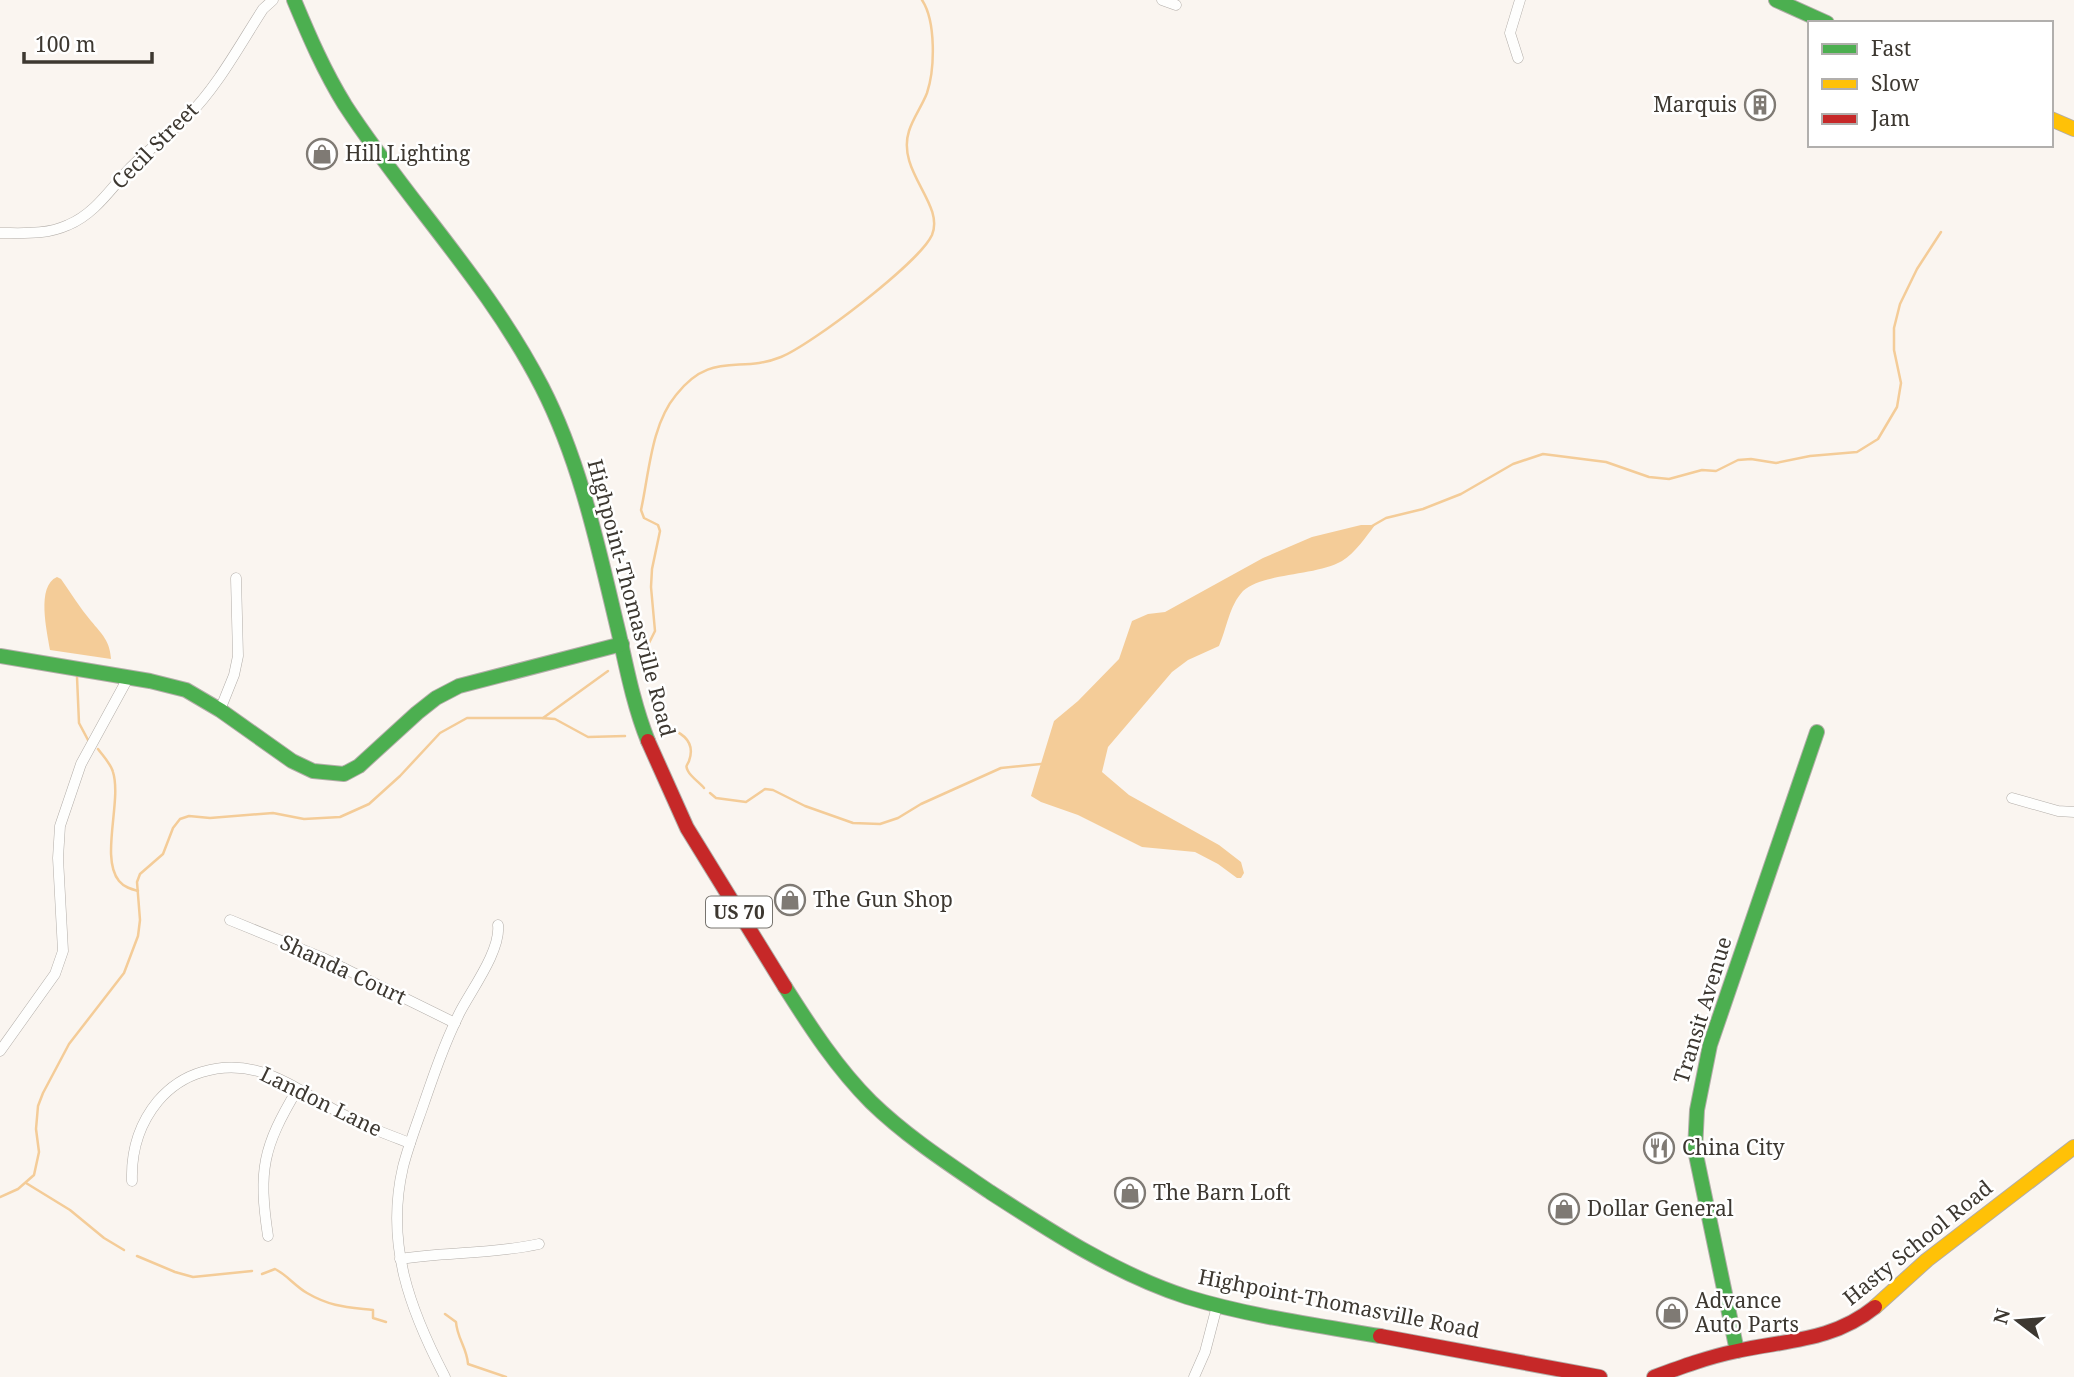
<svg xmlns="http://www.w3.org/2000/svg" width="2074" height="1377" viewBox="0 0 2074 1377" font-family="'Noto Serif',serif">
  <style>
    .water { fill: #f4cc98 }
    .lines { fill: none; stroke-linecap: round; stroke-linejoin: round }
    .stream { stroke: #f4cc98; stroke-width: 2.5 }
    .street-casing { stroke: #b2ada8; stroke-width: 11 }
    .fast-casing { stroke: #b2ada8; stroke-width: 16 }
    .slow-casing { stroke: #b2ada8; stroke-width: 16 }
    .jam-casing { stroke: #b2ada8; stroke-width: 16 }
    .street { stroke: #fefefd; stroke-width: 10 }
    .fast { stroke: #4caf50; stroke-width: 14 }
    .slow { stroke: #ffc107; stroke-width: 14 }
    .jam { stroke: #c62828; stroke-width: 14 }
    .labels { text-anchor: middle; stroke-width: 5; stroke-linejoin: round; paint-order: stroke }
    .shield { fill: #fff; stroke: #77746f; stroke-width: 2 }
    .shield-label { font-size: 19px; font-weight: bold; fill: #3d3831 }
    .poi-label { font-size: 21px; fill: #3d3831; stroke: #fff; text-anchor: start }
    .street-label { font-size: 21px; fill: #3d3831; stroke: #fff }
  </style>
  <rect width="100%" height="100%" fill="#faf5f0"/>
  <g class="water">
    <path d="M1361,525H1375C1365,538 1356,552 1342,561C1316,576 1262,573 1243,591C1229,606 1227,628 1219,646L1188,660L1172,672L1108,747L1102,772L1129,795L1219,845L1241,862L1244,873L1241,878H1237L1218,864L1195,852L1142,847L1078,815L1041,802L1031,796L1054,721L1078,701L1119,659L1132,621L1148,614L1165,612L1263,558L1312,537Z"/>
    <path d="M57,577L61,579C71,593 80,608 91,621C102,634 110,641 111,659L50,650C47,631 36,586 57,577Z"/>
  </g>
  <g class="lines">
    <g class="stream">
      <path d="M1372,526L1386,518L1423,509L1461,494L1513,464L1543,454L1606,462L1649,477L1669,479L1702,470L1716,471L1738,460L1751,459L1776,463L1810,456L1857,452L1878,439L1897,407L1901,383L1894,350V328L1900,304L1917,269L1941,232"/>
      <path d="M646,649L655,631L651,587L652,569L660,531L658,525L644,518L641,510C649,474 651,425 676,395C711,350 739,374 781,357C811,345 919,263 932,235C945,204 896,171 909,131C913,118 922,106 927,93C935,69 936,21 922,0"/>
      <path d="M77,677L79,723L88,740"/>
      <path d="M543,718L608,671"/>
      <path d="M662,725C678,731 697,739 689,761C687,766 685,765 688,771C691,777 700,783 704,788"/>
      <path d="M98,749C103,756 111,764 113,772C122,801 100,858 119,881C124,887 131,889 138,891"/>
      <path d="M710,793L716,798L746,802L765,789L773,790L805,806L853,823L880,824L898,818L921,804L1001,768L1041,764"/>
      <path d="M26,1183L70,1210L104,1238L124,1250"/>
      <path d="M0,1197L18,1189L34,1175L39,1152L36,1129L38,1106L43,1093L69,1044L124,973L138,936L140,920L137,882L140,874L163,854L173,828L180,819L189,816L210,818L273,813L304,819L340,817L369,804L400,776L440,733L467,718H541L555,719L588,737L625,736"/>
      <path d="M137,1256L175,1272L193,1277L252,1271"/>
      <path d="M262,1274L275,1269C287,1275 295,1286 307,1293C331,1307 347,1307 373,1310V1318L386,1322"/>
      <path d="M445,1314L456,1322C457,1338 467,1348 468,1364L506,1377"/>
    </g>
    <g class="street-casing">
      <g id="street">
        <path d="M1162,0L1176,5"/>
        <path d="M1518,58L1510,33L1520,0"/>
        <path d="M0,233C24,233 46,235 68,225C95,214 111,188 130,168C148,150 168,135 186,118C218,86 239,46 263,9L273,0"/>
        <path d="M220,710L234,675L238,656L236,578"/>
        <path d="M2012,798L2058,811L2074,812"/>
        <path d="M230,920L323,958L455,1023"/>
        <path d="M0,1051L55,974L63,951L58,858L60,826L81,764L128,678"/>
        <path d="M132,1181C131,1151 139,1124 158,1101C170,1087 185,1077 202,1072C259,1054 298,1092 346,1116C366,1127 389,1135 410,1143"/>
        <path d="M268,1236C258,1170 263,1147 297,1090"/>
        <path d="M400,1259C447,1252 493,1254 539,1244"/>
        <path d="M445,1377C410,1310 385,1244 403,1167C408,1147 416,1126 423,1106C434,1074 445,1042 460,1012C472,989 501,950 498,925"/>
        <path d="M1194,1377L1205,1352L1217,1306"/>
      </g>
    </g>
    <g class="fast-casing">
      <g id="fast">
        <path d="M294,0C309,36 324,71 345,105C408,202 488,282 542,387C581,463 599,551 619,634C627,670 634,706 648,741"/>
        <path d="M1776,0L1827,23"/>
        <path d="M0,656L150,681L186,690L220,710L292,761L313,771L344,774L359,766L417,713L436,698L459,686L622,644"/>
        <path d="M785,987C811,1028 837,1068 871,1102C907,1137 949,1164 990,1192C1052,1232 1116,1274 1187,1297C1249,1316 1315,1325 1380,1336"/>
        <path d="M1737,1351L1695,1150L1697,1110L1710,1045L1817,732"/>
      </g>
    </g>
    <g class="slow-casing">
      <g id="slow">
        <path d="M2051,119L2074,129"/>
        <path d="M1875,1307L1927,1260L2074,1147"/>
      </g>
    </g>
    <g class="jam-casing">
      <g id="jam">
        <path d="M648,741L687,828L785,987"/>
        <path d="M1380,1336L1600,1377"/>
        <path d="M1654,1377C1681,1367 1708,1357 1737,1351C1787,1340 1833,1341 1875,1307"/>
      </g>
    </g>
    <use href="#street" class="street"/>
    <use href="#fast" class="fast"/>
    <use href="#slow" class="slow"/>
    <use href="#jam" class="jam"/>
  </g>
  <defs>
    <g id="building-ring" transform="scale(1.575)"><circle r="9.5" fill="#fff" stroke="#7f7a74" stroke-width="1.5"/><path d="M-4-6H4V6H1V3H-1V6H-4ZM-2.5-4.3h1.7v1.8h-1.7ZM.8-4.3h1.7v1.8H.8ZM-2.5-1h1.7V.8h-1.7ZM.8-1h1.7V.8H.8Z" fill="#7f7a74"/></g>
    <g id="shop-ring" transform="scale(1.575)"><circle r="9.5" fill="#fff" stroke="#7f7a74" stroke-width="1.5"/><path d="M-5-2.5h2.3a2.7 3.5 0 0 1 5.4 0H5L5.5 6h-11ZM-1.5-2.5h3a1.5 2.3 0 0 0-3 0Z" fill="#7f7a74"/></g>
    <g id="restaurant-ring" transform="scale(1.575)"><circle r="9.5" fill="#fff" stroke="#7f7a74" stroke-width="1.5"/><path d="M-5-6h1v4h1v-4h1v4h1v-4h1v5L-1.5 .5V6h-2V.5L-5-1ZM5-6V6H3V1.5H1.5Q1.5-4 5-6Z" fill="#7f7a74"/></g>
  </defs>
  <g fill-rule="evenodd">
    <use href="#building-ring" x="1760" y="105"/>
    <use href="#shop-ring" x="322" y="154"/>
    <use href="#shop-ring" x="790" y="900"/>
    <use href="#restaurant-ring" x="1659" y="1148"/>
    <use href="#shop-ring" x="1130" y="1193"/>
    <use href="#shop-ring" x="1564" y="1209"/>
    <use href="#shop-ring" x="1672" y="1313"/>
  </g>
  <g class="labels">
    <rect class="shield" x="706" y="896.5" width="66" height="31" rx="5"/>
    <g class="shield-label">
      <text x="739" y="919">US 70</text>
    </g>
    <g class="poi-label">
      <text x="1737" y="112" text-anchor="end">Marquis</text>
      <text x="345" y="161">Hill Lighting</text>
      <text x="813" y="907">The Gun Shop</text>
      <text x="1682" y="1155">China City</text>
      <text x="1153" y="1200">The Barn Loft</text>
      <text x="1587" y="1216">Dollar General</text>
      <text x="1695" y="1308">Advance<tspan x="1695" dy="24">Auto Parts</tspan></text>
    </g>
    <g class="street-label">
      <text transform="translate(155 146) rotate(-45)" y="7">Cecil Street</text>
      <text transform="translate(631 598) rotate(75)" y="7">Highpoint-Thomasville Road</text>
      <text transform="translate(343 970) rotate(25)" y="7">Shanda Court</text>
      <text transform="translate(1703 1010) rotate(-73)" y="7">Transit Avenue</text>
      <text transform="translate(321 1102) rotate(26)" y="7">Landon Lane</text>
      <text transform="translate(1918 1243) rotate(-39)" y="7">Hasty School Road</text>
      <text transform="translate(1339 1304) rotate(11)" y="7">Highpoint-Thomasville Road</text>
    </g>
  </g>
  <rect x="1808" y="21" width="245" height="126" fill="#ffffff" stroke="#b1afad" stroke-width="2"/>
  <rect x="1822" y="44" width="35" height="10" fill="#4caf50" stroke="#b1afad" stroke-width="2"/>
  <text x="1871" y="56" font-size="21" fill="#3d3831">Fast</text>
  <rect x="1822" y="79" width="35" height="10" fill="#ffc107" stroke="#b1afad" stroke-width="2"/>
  <text x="1871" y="91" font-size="21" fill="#3d3831">Slow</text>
  <rect x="1822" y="114" width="35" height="10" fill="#c62828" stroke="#b1afad" stroke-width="2"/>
  <text x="1871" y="126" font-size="21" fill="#3d3831">Jam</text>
  <g transform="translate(2018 1321) rotate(286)" stroke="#ffffff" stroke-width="5" paint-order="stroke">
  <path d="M0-5L12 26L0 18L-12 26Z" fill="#3d3831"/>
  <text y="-10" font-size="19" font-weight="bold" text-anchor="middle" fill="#3d3831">N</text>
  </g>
  <path d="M24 52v10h128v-10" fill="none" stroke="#3d3831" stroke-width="3.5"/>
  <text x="35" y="52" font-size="21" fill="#3d3831" stroke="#ffffff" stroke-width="5" paint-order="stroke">100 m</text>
</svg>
